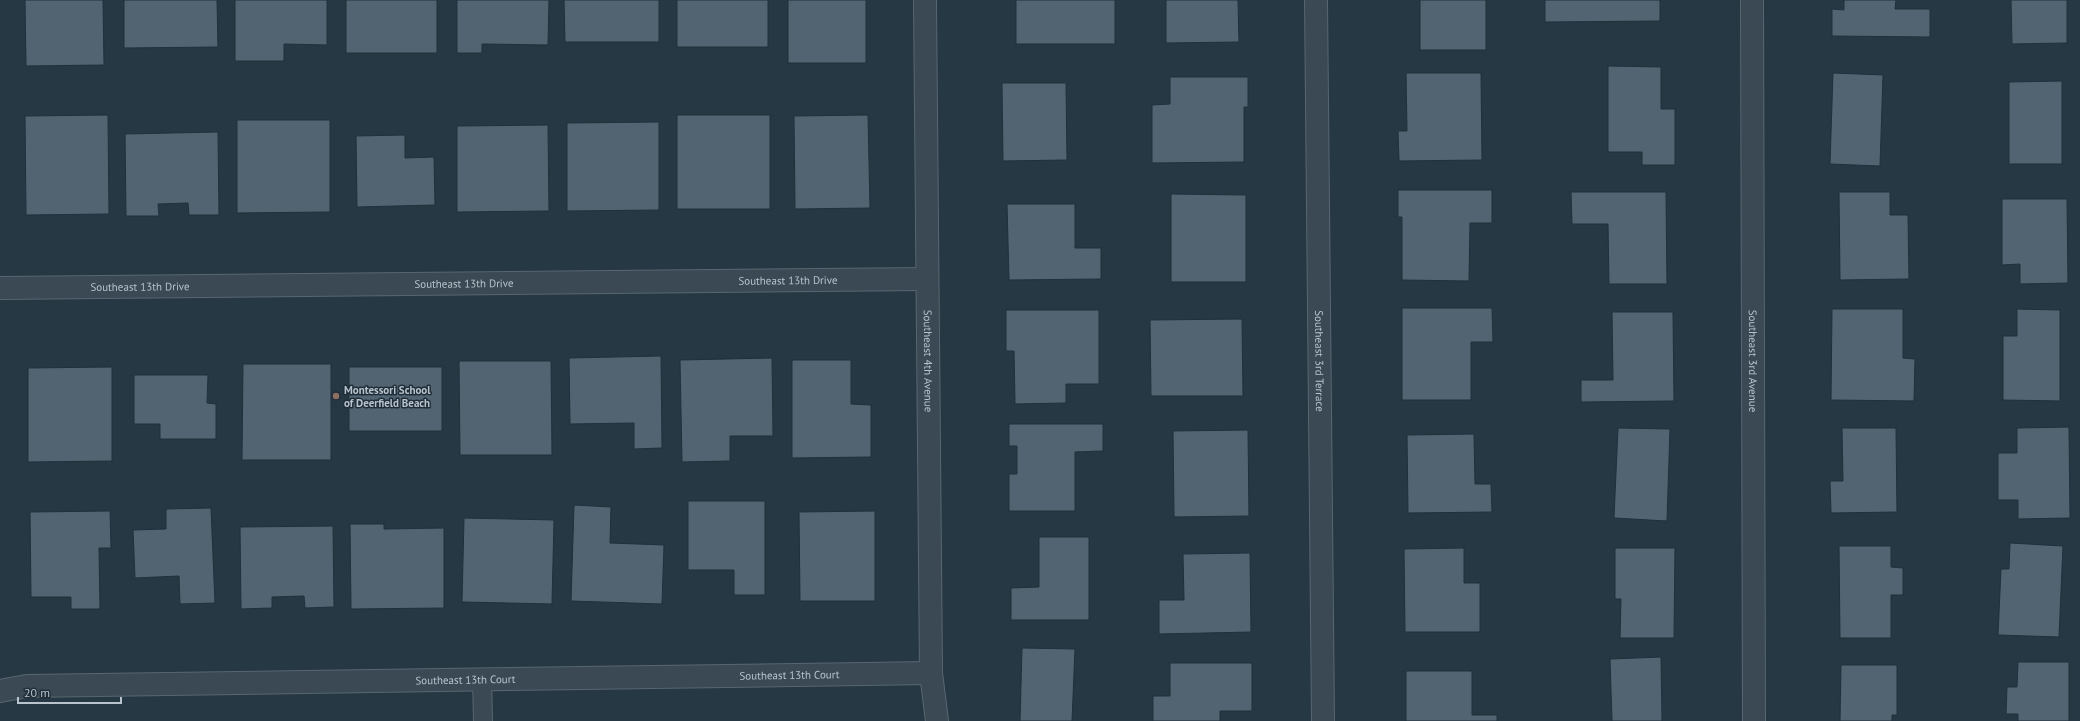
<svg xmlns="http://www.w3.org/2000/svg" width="2080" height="721" viewBox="0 0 2080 721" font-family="'PT Sans',sans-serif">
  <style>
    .building { fill: #526371; stroke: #21303b }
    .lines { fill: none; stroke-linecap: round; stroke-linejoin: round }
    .lane-casing { stroke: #596671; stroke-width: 20 }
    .street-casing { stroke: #596671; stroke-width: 24 }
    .lane { stroke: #3a4953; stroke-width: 18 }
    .street { stroke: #3a4953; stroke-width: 22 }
    .education-dot { fill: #8d6e63; stroke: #1f2e39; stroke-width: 1.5 }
    .labels { text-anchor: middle; stroke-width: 3; stroke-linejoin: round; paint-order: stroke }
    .street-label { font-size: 11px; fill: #b8c3cd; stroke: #1f2e39 }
    .poi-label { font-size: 11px; font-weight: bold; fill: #b8c3cd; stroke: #1f2e39; text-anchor: start }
  </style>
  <rect width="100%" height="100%" fill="#263844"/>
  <g class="building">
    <path d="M25,0H103L104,65L26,66Z"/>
    <path d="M124,0H217L218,47L124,48Z"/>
    <path d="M235,0H327V45L284,44V61H235Z"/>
    <rect x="346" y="0" width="91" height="53"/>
    <path d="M457,0H549L548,45L482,44V53H457Z"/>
    <path d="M564,0H659V42H565Z"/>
    <rect x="677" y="0" width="91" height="47"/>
    <rect x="788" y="0" width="78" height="63"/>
    <rect x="1016" y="0" width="99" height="44"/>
    <path d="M1166,0H1238L1239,42L1166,43Z"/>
    <rect x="1420" y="0" width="66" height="50"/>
    <path d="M1545,0H1660V21L1545,22Z"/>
    <path d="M1844,0H1896L1895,9H1930V37L1832,36V9L1844,10Z"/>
    <path d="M2011,0H2067V43L2012,44Z"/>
    <path d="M1608,66L1661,67V109H1675V165H1642V152H1608Z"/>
    <path d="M1406,73H1481L1482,160L1399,161L1398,131H1407Z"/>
    <path d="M1833,73L1883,75L1880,166L1830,164Z"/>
    <path d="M1170,77H1248V107H1244V162L1152,163V105L1170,104Z"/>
    <path d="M2062,81V164H2009V82Z"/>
    <path d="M1002,83H1066L1067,160L1003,161Z"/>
    <path d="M108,115L109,214L26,215L25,116Z"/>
    <rect x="677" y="115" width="93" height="94"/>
    <path d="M868,115L870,208L795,209L794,116Z"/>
    <path d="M237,120H330V212L237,213Z"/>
    <path d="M659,122V210L567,211V123Z"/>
    <path d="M548,125L549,211L457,212V126Z"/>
    <path d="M218,132L219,215H189L188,203L158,204L159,216H126L125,134Z"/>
    <path d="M405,135V158L434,157L435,205L357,207L356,136Z"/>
    <path d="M1398,190H1492V223H1470L1469,281L1402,280V217H1398Z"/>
    <path d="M1571,192H1666L1667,284H1609L1608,224H1572Z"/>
    <path d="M1839,192H1890V215H1908L1909,279L1840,280Z"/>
    <path d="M1171,194L1246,195V282H1171Z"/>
    <path d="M2002,199H2067L2068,283L2020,284V264L2002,265Z"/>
    <path d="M1007,204H1075V248H1101V279L1009,280Z"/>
    <path d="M1402,308H1492L1493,342H1471V400H1402Z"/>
    <path d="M1832,309H1903V358L1915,359L1914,401L1831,400Z"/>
    <path d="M2017,309L2060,310V401L2003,400V336H2017Z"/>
    <path d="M1006,310H1099V384H1066V403L1015,404L1014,351H1006Z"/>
    <path d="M1612,312H1673L1674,401L1581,402V380H1613Z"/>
    <path d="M1242,319L1243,396H1151L1150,320Z"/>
    <path d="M661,356L662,448L634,449V423L570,424L569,358Z"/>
    <path d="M772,358L773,436H730V461L682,462L680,360Z"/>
    <path d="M792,360H851V404L871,405V457L792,458Z"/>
    <path d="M459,361H551L552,455H460Z"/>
    <path d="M243,364H331V460H242Z"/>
    <path d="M112,367V461L28,462V368Z"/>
    <rect x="349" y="367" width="93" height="64"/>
    <path d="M134,375H208L207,403L216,404V439H160V424H134Z"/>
    <path d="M1009,424H1103V451L1075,452V511H1009V474H1017V446H1009Z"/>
    <path d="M2069,427L2070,518L2018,519V500H1998V453H2017V428Z"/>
    <path d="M1618,428L1670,429L1667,521L1614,518Z"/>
    <path d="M1842,428H1896L1897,512L1831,513L1830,481H1843Z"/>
    <path d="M1248,430L1249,516L1174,517L1173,431Z"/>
    <path d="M1474,434L1475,484H1491L1492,512L1408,513L1407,435Z"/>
    <path d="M688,501H765V595H734V570H688Z"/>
    <path d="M574,505L611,507L610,543L664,545L662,604L571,601Z"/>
    <path d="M211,508L215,603L180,604L179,576L135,578L133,530L166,529V509Z"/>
    <path d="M110,511L111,548H99L100,609H71V597H31L30,512Z"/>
    <path d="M875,511V601H800L799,512Z"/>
    <path d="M464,518L554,520L552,604L462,602Z"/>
    <path d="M350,524H384V529L444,528V608L351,609Z"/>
    <path d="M333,526L334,607L305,608L304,596L272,597V608L241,609L240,527Z"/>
    <path d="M1039,537H1089V620H1011V588L1039,587Z"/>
    <path d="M2010,543L2063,546L2059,637L1998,635L2001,569H2009Z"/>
    <path d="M1839,546H1891V567L1903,568V595H1891V638H1840Z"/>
    <path d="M1464,548V583H1480V632H1405L1404,549Z"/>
    <path d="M1615,548H1675L1674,638H1620L1621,599H1615Z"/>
    <path d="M1250,553L1251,632L1159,634V600H1184L1183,554Z"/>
    <path d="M1022,648L1075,649L1072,721H1020Z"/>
    <path d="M1661,657L1662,721H1612L1610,659Z"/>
    <path d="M2018,662H2069V721H2018V714H2006L2007,687H2017Z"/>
    <path d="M1170,663H1252V711H1220V721H1153V696H1170Z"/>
    <path d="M1841,665H1897V715H1892V721H1840Z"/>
    <path d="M1406,671H1472V715H1497V721H1406Z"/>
  </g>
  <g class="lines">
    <g class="lane-casing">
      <path id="lane" d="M482,679L483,721"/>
    </g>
    <g class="street-casing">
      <g id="street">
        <path id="s1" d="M925,0L931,673L937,721"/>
        <path id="s2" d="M1316,0L1323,721"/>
        <path id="s3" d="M1752,0L1754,721"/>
        <path id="s4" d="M0,288L927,279"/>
        <path id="s5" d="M0,691L27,686L931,673"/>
      </g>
    </g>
    <use href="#lane" class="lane"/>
    <use href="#street" class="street"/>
  </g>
  <circle class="education-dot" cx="336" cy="396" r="4"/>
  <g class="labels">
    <g class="street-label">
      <text dy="4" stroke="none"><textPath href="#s4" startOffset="788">Southeast 13th Drive</textPath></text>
      <text dy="4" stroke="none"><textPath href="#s4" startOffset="464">Southeast 13th Drive</textPath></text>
      <text dy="4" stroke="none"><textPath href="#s4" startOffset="140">Southeast 13th Drive</textPath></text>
      <text dy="4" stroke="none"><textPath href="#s3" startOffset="361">Southeast 3rd Avenue</textPath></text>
      <text dy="4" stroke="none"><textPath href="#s1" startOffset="361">Southeast 4th Avenue</textPath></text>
      <text dy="4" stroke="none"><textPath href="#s2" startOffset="361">Southeast 3rd Terrace</textPath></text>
      <text dy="4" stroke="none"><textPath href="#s5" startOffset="790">Southeast 13th Court</textPath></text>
      <text dy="4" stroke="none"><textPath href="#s5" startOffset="466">Southeast 13th Court</textPath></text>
    </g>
    <g class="poi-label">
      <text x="344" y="394">Montessori School<tspan x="344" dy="13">of Deerfield Beach</tspan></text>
    </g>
  </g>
  <path d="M18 697v6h103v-6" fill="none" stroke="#b8c3cd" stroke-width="2"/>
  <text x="24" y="697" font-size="12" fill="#b8c3cd" stroke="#1f2e39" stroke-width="3" paint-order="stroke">20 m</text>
</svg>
